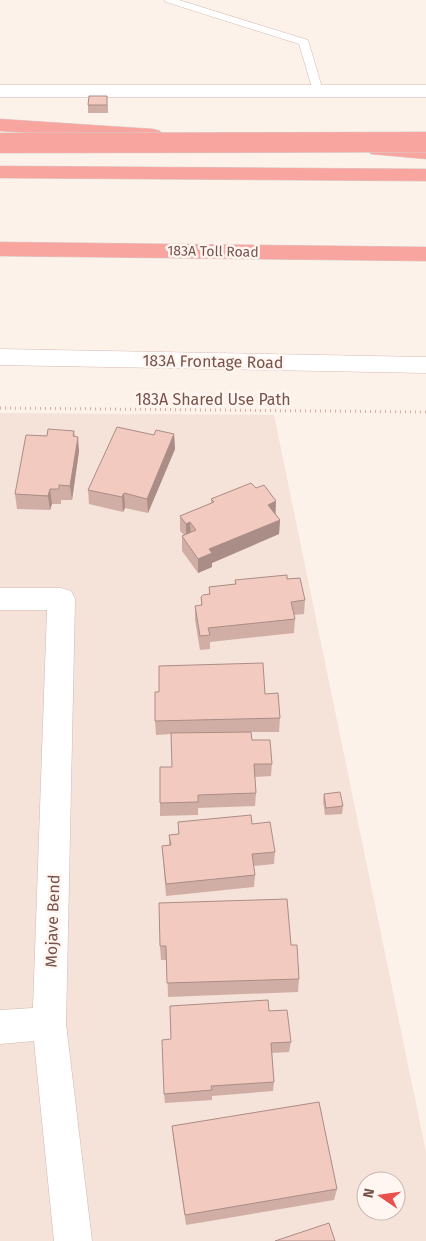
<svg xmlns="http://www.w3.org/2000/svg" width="426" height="1241" viewBox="0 0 426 1241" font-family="'Fira Sans',sans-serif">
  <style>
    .residential { fill: #f5e2d8; fill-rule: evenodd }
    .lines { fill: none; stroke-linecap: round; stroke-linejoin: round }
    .service-casing { stroke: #d3b9b1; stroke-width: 1 }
    .minor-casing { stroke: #d3b9b1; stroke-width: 1 }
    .secondary-casing { stroke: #d8bab1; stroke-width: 1 }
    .motorway-casing { stroke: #d9cfcd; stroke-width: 1 }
    .path { stroke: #d9ada3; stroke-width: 3; stroke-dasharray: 1 4; stroke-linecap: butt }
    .service { fill: #fff; fill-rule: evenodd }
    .minor { fill: #fff; fill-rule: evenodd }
    .secondary { fill: #fff; fill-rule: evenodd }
    .motorway { fill: #f8a5a0; fill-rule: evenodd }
    .motorway-bridge-casing { stroke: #d9cfcd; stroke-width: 21; stroke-linecap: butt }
    .motorway-bridge { stroke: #f8a5a0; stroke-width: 20 }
    .wall { fill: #d1aea5 }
    .shaded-wall { fill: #aa8d86 }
    .building { fill: #f3cac0; stroke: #aa8d86 }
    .labels { text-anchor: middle; stroke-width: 5; stroke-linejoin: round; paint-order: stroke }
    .far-street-label { font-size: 14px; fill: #79534b; stroke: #fff6f1 }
    .street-label { font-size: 16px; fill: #79534b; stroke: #fff6f1 }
  </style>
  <rect width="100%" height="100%" fill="#fdf2ea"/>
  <path class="residential" d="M0,413L274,415L426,1152V1241H0ZM366,1181H396V1211H366Z"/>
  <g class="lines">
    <g class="service-casing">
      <path id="service" d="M164,0H179L308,40L323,91L318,94L313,91L299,44L166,2Z"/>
    </g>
    <g class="minor-casing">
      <path id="minor" d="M0,588H61L71,591L75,599L66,1024L92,1241H54L34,1041L0,1044V1010L33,1008L47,610H0Z"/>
    </g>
    <g class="secondary-casing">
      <g id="secondary">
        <rect x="0" y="85" width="426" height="12"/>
        <path d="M0,349L426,357V373L0,365Z"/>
      </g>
    </g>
    <g class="motorway-casing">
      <g id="motorway">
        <path d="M0,119L153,129L160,131L163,135L160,139L153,141L0,131Z"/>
        <path d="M378,144L426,147V159L371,154L368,150L371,146Z"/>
        <path d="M0,166L426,169V181L0,178Z"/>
        <path d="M0,242L426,247V261L0,256Z"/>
      </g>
    </g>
    <path class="path" d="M0,408L426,412"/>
    <use href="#service" class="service"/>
    <use href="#minor" class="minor"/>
    <use href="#secondary" class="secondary"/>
    <use href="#motorway" class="motorway"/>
    <g class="motorway-bridge-casing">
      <path id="motorway-bridge" d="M0,143L426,142"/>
    </g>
    <use href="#motorway-bridge" class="motorway-bridge"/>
  </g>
  <g class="wall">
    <rect x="88" y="105" width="20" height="8"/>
    <path d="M74,431L75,436L79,451L72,500H61V504H52L50,510L17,509L15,494L47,436Z"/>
    <path d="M174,434L175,449L148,513L125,508L123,512L89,504L88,490L154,435Z"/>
    <path d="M256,488L276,501V514L280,520L279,534L212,563V567L198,573L182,551V536L184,535L180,531V516L211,503V499Z"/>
    <path d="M287,579L305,600L304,614L294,615L295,619L294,633L210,642V649L200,650L195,620V606L201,605V597L209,594V587L235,584V580Z"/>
    <path d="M159,692L265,694L280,718L279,732H251L252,740L272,764L271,776L255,777L256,793L255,806L198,808V815L160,816V803L172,767L171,734L156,735L155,721Z"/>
    <path d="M324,794L343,806L342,814L325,815L323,801Z"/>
    <path d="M178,822L252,824L275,852L274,864L253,866L255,875L254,887L166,896L162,846L169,845V835L179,834Z"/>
    <path d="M291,945L299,979L298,992L168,997L167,960H161L160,946Z"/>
    <path d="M171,1039L291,1042L289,1052L272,1053L274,1082L273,1091L212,1096V1100L165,1103L164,1094Z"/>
    <path d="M172,1126L337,1189L334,1200L186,1225L173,1137Z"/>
  </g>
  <g class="shaded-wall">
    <path d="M174,434L175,449L148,513L147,499Z"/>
    <path d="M78,437L79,451L72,500L70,486Z"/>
    <path d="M50,489L52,504L50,510L48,496Z"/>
    <path d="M124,493L125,508L123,512L122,497Z"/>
    <path d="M276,501L275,516L268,505Z"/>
    <path d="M280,520L279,534L212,563V567L198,573V559L209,549Z"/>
    <path d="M190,522L191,537L186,539V524Z"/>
  </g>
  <g class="building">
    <path d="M89,96H107V105H88Z"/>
    <path d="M117,427L154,435L156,430L174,434L147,499L124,493L122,497L88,490Z"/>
    <path d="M48,429L74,431L73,436L78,437L70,486L59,485V489H50L48,496L15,494L26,435L47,436Z"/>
    <path d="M251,483L256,488L264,485L276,501L268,505L280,520L209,549L212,553L198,559L182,536L196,530L190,522L186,524L180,516L214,502L211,499Z"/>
    <path d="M287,575V579L300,578L305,600L291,602L295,619L208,628L210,635L200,636L195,606L202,605L201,597L203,595L210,594L209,587L236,584L235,580Z"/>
    <path d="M263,663L265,694L278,693L280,718L155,721V692H159V666Z"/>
    <path d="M251,732L252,740H270L272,764H254L256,793L198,795V802L160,803V767H172L171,733Z"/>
    <path d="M340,792L343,806L326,808L324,794Z"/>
    <path d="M251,815L252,824L270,822L275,852L252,854L255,875L166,884L162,846L171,845L169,835L179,834L178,822Z"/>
    <path d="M287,899L291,945H297L299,979L167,983L166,946H160L159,903Z"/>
    <path d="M268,1000L269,1011L287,1010L291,1042L271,1043L274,1082L211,1086L212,1090L164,1094L162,1040L171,1039L170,1006Z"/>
    <path d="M319,1102L337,1189L185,1215L172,1126Z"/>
    <path d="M329,1223L335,1241H275Z"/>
  </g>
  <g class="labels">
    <g class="far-street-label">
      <text transform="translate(213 251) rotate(1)" y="5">183A Toll Road</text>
    </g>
    <g class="street-label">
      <text transform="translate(213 361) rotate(1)" y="6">183A Frontage Road</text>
      <text x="213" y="405">183A Shared Use Path</text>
      <text transform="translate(52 921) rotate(-88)" y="6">Mojave Bend</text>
    </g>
  </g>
  <g transform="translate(381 1196) rotate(283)"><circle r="24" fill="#fff6f1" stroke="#c9b5af"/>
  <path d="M0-4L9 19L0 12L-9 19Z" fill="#e9504d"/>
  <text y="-8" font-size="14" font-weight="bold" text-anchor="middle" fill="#79534b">N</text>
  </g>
</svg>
